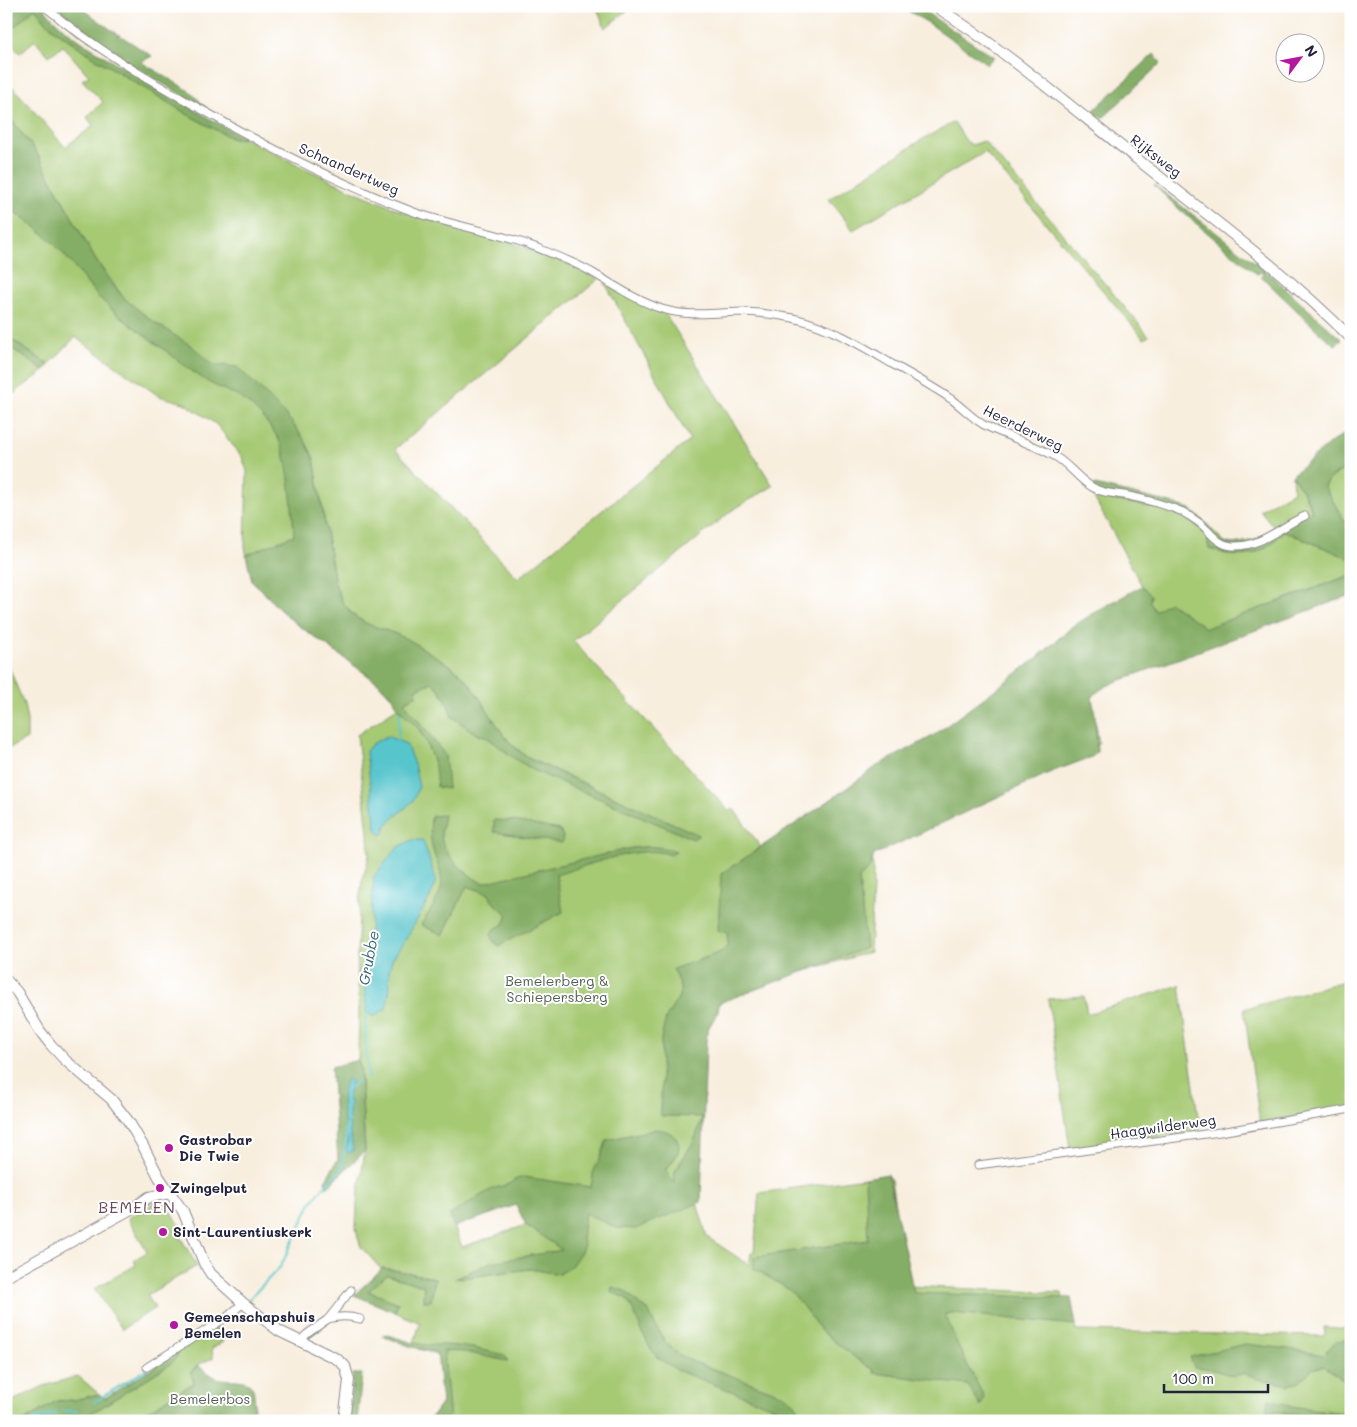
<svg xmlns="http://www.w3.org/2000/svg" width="1357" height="1427" viewBox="0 0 1357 1427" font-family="Mali,sans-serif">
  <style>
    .green { fill: #a6c973; stroke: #647657; fill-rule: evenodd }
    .forest { fill: #84ad65; stroke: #536850 }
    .water { fill: #57c5cc; stroke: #3c7484 }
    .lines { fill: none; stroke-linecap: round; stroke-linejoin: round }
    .stream { stroke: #57c5cc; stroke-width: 2 }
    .street-casing { stroke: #8d888c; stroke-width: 9 }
    .secondary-casing { stroke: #8d888c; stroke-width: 12 }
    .street { stroke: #fff; stroke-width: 7 }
    .secondary { stroke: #fff; stroke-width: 10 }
    .poi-dot { fill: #b5179e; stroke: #fff; stroke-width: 2 }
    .labels { text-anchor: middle; stroke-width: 4; stroke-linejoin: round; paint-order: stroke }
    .street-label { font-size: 14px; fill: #22223b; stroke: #fff }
    .park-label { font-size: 14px; fill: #505c4f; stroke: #fff }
    .poi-label { font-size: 14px; font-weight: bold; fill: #22223b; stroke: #fff; text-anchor: start }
    .water-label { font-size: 15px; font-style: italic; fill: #376375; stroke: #fff }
    .quarter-label { font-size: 16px; letter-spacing: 1px; fill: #664a58; stroke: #fff }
  </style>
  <rect width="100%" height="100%" fill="#fff"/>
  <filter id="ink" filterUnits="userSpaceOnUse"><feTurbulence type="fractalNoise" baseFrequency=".02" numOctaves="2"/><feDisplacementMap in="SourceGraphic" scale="10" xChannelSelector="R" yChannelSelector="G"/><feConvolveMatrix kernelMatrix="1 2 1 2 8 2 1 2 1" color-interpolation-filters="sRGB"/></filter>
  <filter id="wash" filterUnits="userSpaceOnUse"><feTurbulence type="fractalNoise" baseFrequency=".0096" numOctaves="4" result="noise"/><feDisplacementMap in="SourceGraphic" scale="20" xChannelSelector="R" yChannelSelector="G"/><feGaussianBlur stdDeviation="1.12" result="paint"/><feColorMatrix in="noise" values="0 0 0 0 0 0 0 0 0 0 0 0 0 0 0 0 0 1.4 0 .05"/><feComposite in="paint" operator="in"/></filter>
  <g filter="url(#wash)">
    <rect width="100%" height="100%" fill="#f8eede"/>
    <g class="green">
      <path d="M596,6H633L605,28Z"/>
      <path d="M35,8L47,23L56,31L98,60L192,117L233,139L244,138L298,165L356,192L404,212L466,231L505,240L574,266L599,279L395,449L518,578L690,440L605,283C624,294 642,304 663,310L773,486L731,511L573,641L729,811L733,808L761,847L758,849V850L876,768L933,736L953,723L1037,658L1072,627L1124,604L1146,591L1142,586L1092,494L1102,498L1171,511L1185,516L1192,520L1207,537L1209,549C1217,551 1224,554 1232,555C1254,558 1270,547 1283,531L1276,530L1260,510L1293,491L1292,475L1303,491L1312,512C1299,513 1291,520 1284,531L1351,559V575L1207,628L1212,640L1087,685L1085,683L1083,690L1096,725L1099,743L1094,748L1047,763L940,821L872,854L873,860L871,861L873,864V886L870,952L719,996L716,1010L706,1018L702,1026L700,1116H703L700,1127V1202L697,1203L707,1237L749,1265L751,1253L754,1252L759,1193L865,1178L866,1183L891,1179L907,1286L1062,1293L1067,1324L1076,1325V1331L1323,1336L1325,1335L1324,1327L1351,1329V1421H429L442,1403L441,1359L437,1357L436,1354L418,1349L419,1344L414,1343L420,1323L395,1312L398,1303L368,1291L387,1275L424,1286L423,1300L431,1301L435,1278L383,1268L381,1269L361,1247L358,1238L356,1228L357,1204L365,1150L360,1066L358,1060L359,1001L357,957L360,895L362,882L369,856L368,832L357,735L397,708L413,722L392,698L377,682L294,622L277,607L262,590L263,588C254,576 247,562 245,546L247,471L242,457L216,424L184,403L159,396L75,337L49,365L6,336V147L73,222L90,255L117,292L121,294L95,259L35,150L6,113V88L12,86L65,147L93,126L87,117L103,102L82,80L89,76L63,46L49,56L35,40L20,53L6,41V34ZM225,366L237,367C265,395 299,422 314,459L335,584L343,603L355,617C329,600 323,565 321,536C320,526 321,515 319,505C316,490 312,472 307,457C299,434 287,426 272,408C264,398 247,374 236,369C233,367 228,367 225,366ZM438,658C470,673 483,707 503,734C510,744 519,750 528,758L674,824L532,762L516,753L508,745L469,688L457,674ZM515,1204L559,1247L526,1225L462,1247L454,1226ZM534,1264L549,1266L565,1270L560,1274L530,1269L457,1278L473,1270Z"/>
      <path d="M954,122L966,141L972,145L984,141L1149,336L1144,339L985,152L853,230L829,199L923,139Z"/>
      <path d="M6,344L44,371L6,399Z"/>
      <path d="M1351,466V522L1344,520L1324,487C1327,477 1342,471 1351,466Z"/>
      <path d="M6,660L24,704L27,720V739L6,750Z"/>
      <path d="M1351,979V1107L1260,1123L1244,1009Z"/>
      <path d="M1180,985L1200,1131L1070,1149L1048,999L1084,996L1087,1014Z"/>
      <path d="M158,1201H163L166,1203L179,1224L175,1228L197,1266L147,1295L155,1308L122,1329L94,1289L136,1265L134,1260L147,1252L128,1218Z"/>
      <path d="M216,1327L223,1342L212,1348L213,1358L197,1365L191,1372L194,1383L131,1421H73L100,1408L170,1364L176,1358L179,1351Z"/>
      <path d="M78,1376L99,1394L74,1400L57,1401L24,1421H6V1404L44,1386Z"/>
    </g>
    <g class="forest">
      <path d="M6,6H43C60,31 96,51 121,66C162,91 203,115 244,138L233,139L192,117L98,60L56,31L47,23L35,8L6,34Z"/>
      <path d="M49,6H79L110,29L152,56L141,62L191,92L210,112L79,33Z"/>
      <path d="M900,6H916L994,57L987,64L930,24Z"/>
      <path d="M1154,54L1161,63L1102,119L1093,111Z"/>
      <path d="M6,113L35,150L95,259L113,285L124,298L151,320L193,347L211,364L237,367C265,394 299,422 314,459L335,584L343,603L351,613L359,619L368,624L396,634L411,641L448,664L461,674L473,688L503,734L513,746L528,758L556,771L699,835L693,839L537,772L515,759L488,738L483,735L479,736L452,717L446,700L439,689L432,682L415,690L417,695L404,702L445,755L448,789L437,787L435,766L426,742L418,728L397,708L392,697L377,682L294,622L277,607L262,590L252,581L246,555L294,535C292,509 290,455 276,435C269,424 255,408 245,401C234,393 220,389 208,382C189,370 172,355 154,342C134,327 112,312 95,293C85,282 77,269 67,258C51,239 27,218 6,207Z"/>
      <path d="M1154,185L1265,270L1342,340L1335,345L1320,333L1261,276L1264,271L1257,274L1180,210Z"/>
      <path d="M6,336L49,365L44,371L6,344Z"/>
      <path d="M1351,430V466C1342,471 1327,477 1324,486L1344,520L1351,522V559L1284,531C1270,547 1254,558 1232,555C1224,554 1217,551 1209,549L1207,536L1192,520L1185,516L1171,511L1102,498L1092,494L1095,485L1171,503L1190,509L1205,522L1215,533L1226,543L1234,544L1255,540L1299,515L1312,512C1308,498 1300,487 1292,475L1333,441Z"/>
      <path d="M1351,575V595L1118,681C1109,685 1098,689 1092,698L1095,714L1097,752L1092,757L1051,772L874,855L869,869L859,879L866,948L719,1003L718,1012L708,1029L706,1041L701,1202L635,1229L617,1228L585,1213L582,1239L584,1245L582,1250L572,1265L560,1274L530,1269L455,1279L491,1262L562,1250L526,1225L516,1205L454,1227L450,1215C464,1206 477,1197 492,1189C499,1186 509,1186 514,1180L524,1177L591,1187L594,1168L599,1161L607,1140L657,1129C669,1130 682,1138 678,1152C676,1158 671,1163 667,1169H665L674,1183L675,1171L694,1141L703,1117L661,1116V1039L666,1018L678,998L681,990L673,969L721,952L728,944L727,932L718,931L721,874L829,801L877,766L933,736L1037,658L1072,627L1100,609L1142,586L1151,595L1150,602L1155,611L1169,602L1206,628Z"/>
      <path d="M444,815C443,822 441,829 441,836C442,853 468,877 483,883L632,848C649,846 660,846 676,851L671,855C643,843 586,866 556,875L563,912L498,946C485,935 492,929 504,924L508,915L492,901L489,894L467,886L443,935L421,925C427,915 439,899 441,888C444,874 435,860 432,847C430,837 430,826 431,816Z"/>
      <path d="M494,820L514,821L560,830L563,836L562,843L494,832Z"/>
      <path d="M358,1060L360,1066L365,1151L327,1187L325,1181L338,1159L331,1067Z"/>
      <path d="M888,1174L914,1293L1071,1298L1076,1325L952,1313L945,1314L959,1348L984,1397L981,1407L968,1385L874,1373V1370L858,1360L821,1331L796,1297L788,1289L753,1268L754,1257L868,1240L865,1178Z"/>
      <path d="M383,1268L435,1278L431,1301H423L424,1286L387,1275L368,1291L398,1303L395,1312L354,1295Z"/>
      <path d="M612,1287L625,1291L641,1306L648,1310L655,1325L665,1341L678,1354L694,1362L784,1395C797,1403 798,1407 802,1421H785L780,1411L775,1408L679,1371L658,1358L650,1348L644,1336L631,1306L626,1298L611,1292Z"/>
      <path d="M384,1334L414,1343L426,1345H447L473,1348L505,1355L508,1361L464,1352L444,1351L450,1421H429L442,1403L437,1352L412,1347L383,1336Z"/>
      <path d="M1351,1338V1385L1324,1366L1312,1369L1300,1382L1289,1385L1258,1379L1245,1373L1233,1376L1210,1369L1194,1367L1190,1357L1245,1344L1290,1349L1323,1355L1335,1342Z"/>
      <path d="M179,1351L176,1358L170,1364L100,1408L83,1417L73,1421H24L57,1401L74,1400L99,1394L105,1398Z"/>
      <path d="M197,1365C203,1369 210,1375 217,1378C229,1382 249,1376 253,1389C256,1398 253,1411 253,1421H131L194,1383L191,1372Z"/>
      <path d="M353,1374H362L357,1421H339L350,1414Z"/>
      <path d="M1269,1399L1290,1406L1351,1414V1419L1310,1417L1266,1410Z"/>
    </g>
    <g class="water">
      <path d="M387,736L406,744L414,764L419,787L413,801L386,825L384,833L381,835L376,829L366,751L372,744Z"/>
      <path d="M412,840H423L436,880L431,895L406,939L392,960L389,971L390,988L386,1009L374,1016L367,1013L362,960L369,948L374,876L397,848Z"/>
      <path d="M348,1078L351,1081L348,1097L350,1103L349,1115L350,1132L353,1150L351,1153L348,1152L346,1149L348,1143C345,1122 337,1097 348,1078Z"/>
    </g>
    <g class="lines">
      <g class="stream">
        <path d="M397,742L398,738L400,713"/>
        <path d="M368,1079L365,1020L368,1012"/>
        <path d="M349,1088L359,1080"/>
        <path d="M249,1299L281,1266L311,1203L322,1189L341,1169L346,1144V1126"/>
        <path d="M94,1402L147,1369"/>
        <path d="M63,1411H77"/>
        <path d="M30,1421L56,1413"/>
      </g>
    </g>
  </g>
  <g filter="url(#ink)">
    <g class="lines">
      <g class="street-casing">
        <g id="street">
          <path d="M44,6C94,48 150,81 206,112C273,150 343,185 414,212C454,226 496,232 535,247C555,255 574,262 593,273C616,286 637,301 662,309C688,317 714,313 741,312C758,312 775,315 793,318C828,326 861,345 892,364C912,375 932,386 951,399C962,407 972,418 984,425C1007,437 1034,444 1056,457C1071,466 1082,484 1098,490C1106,493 1116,494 1124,495C1144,499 1164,504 1183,512C1189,516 1196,520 1202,525C1211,533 1218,545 1232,546C1260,548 1281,526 1305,516"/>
          <path d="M978,1165L1220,1132L1351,1109"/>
          <path d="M328,1319C339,1316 349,1316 360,1319"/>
          <path d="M299,1342L307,1334L328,1319L351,1290"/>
          <path d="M147,1367L227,1317L243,1303"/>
        </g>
      </g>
      <g class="secondary-casing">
        <g id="secondary">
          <path d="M935,6C1006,51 1071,107 1137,159C1210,217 1285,272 1351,338"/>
          <path d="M6,980L17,992L40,1031L51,1045L65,1060L111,1099L129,1122L143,1146L159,1177L170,1193L183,1211L204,1263L211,1274L243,1303L279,1331L337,1359L345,1366L349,1380L344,1421"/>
          <path d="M6,1277L133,1208L149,1197L170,1193"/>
        </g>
      </g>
      <use href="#street" class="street"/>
      <use href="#secondary" class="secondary"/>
    </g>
  </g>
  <g class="poi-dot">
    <circle cx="169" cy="1148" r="5"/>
    <circle cx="160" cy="1188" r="5"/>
    <circle cx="163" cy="1232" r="5"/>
    <circle cx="174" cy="1325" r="5"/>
  </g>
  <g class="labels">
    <g class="street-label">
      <text transform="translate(1156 156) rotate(38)" y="5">Rijksweg</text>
      <text transform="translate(349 169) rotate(24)" y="5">Schaandertweg</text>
      <text transform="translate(1023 428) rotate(26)" y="5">Heerderweg</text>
      <text transform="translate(1163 1127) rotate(-8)" y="5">Haagwilderweg</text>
    </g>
    <g class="park-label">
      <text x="557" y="986">Bemelerberg &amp;<tspan x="557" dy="16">Schiepersberg</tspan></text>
      <text x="210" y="1404">Bemelerbos</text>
    </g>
    <g class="poi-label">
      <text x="179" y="1145">Gastrobar<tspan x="179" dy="16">Die Twie</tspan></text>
      <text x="170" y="1193">Zwingelput</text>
      <text x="173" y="1237">Sint-Laurentiuskerk</text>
      <text x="184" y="1322">Gemeenschapshuis<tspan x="184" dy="16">Bemelen</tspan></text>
    </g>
    <g class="water-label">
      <text transform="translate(369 958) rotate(-79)" y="5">Grubbe</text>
    </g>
    <g class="quarter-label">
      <text x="137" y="1213">BEMELEN</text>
    </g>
  </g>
  <rect width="1357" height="1427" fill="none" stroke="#fff" stroke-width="25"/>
  <g transform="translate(1300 58) rotate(58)"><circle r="24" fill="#ffffff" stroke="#a7a7b1"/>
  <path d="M0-4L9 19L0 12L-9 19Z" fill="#b5179e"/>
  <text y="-8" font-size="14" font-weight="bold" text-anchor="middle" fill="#22223b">N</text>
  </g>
  <path d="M1164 1384v8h104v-8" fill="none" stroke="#22223b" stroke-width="2.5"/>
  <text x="1172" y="1384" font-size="15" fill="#22223b" stroke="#ffffff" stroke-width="4" paint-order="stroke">100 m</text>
</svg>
